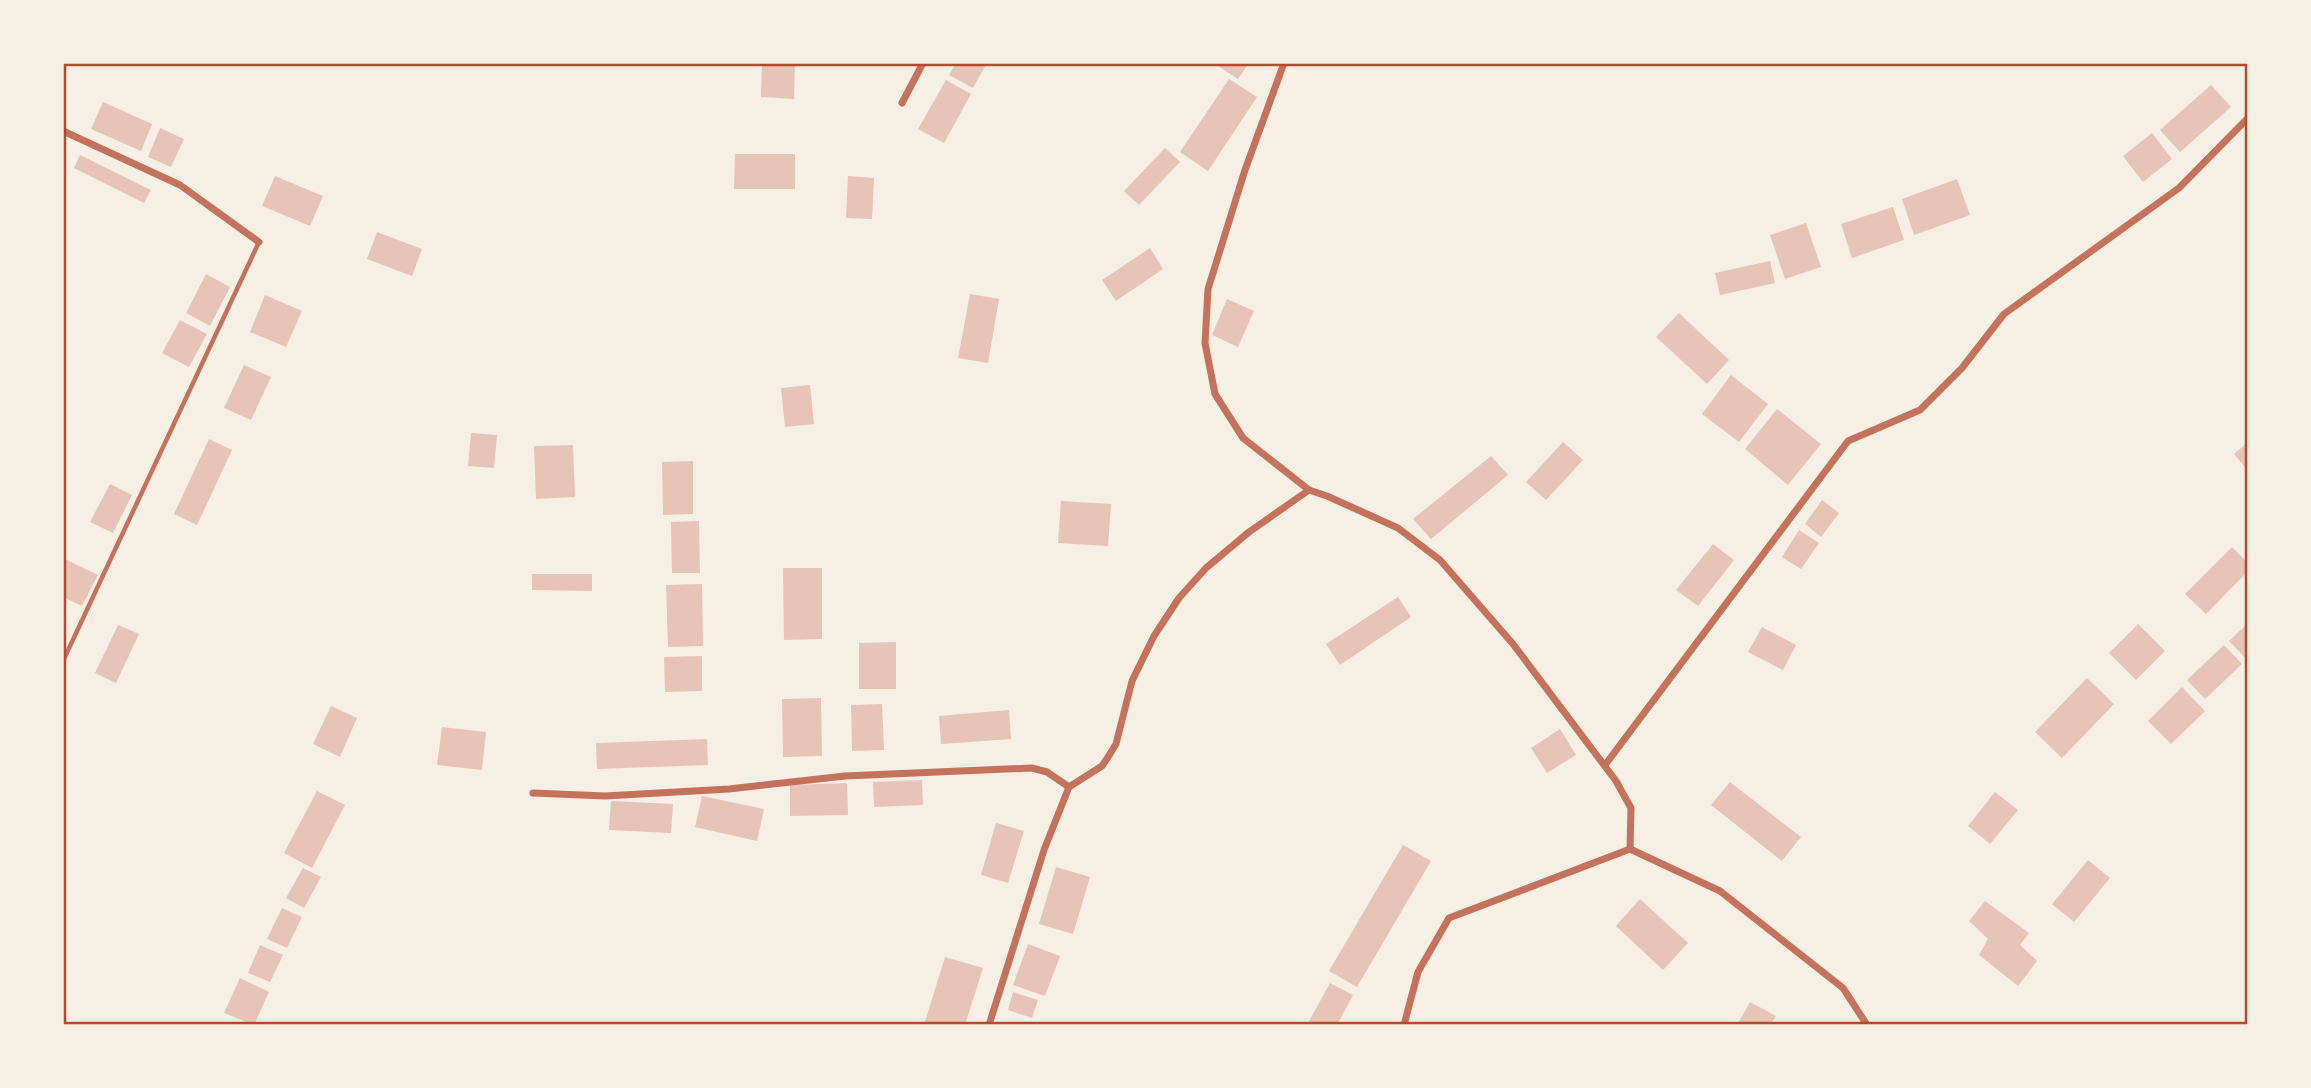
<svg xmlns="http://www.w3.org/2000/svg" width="2311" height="1088" viewBox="0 0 2311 1088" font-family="Poppins,sans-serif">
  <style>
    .building { fill: #e6c5b7 }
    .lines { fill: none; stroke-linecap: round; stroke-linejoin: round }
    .service { stroke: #c5725c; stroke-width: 4.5 }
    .minor { stroke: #c5725c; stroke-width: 7 }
    .neatline { fill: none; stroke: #b5482f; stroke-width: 2.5 }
  </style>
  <rect width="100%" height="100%" fill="#f6efe4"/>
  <g class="building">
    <path d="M762,63H795L794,99L761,97Z"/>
    <path d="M956,63H987L973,88L949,75Z"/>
    <path d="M1213,63H1249L1238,79Z"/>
    <path d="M1229,79L1257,97L1208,171L1180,152Z"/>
    <path d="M946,80L971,94L944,143L918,129Z"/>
    <path d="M2211,85L2231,107L2180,152L2160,130Z"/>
    <path d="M103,102L152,124L141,151L91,129Z"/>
    <path d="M160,128L184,139L171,167L148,157Z"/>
    <path d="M2152,133L2172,159L2143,182L2123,156Z"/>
    <path d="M1165,148L1180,162L1139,205L1124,191Z"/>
    <path d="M735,154H795V189H734Z"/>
    <path d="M80,155L151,190L144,203L74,168Z"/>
    <path d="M275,176L323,196L310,226L262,206Z"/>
    <path d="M848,176L874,178L872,219L846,218Z"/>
    <path d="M1957,179L1970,215L1914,235L1902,199Z"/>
    <path d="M1893,207L1904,240L1852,258L1841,224Z"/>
    <path d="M1806,223L1821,267L1785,279L1770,235Z"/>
    <path d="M377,232L422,249L412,276L367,259Z"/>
    <path d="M1150,248L1163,269L1116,301L1102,280Z"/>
    <path d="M1770,261L1775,283L1720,295L1715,273Z"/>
    <path d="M206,274L230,287L210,326L186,313Z"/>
    <path d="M970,294L999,299L988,363L958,358Z"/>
    <path d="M265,295L302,311L286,347L250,332Z"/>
    <path d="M1227,299L1254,311L1238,347L1212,335Z"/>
    <path d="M1679,313L1729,360L1707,384L1656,337Z"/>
    <path d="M180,320L207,334L189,367L162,353Z"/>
    <path d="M244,365L271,377L251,420L224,408Z"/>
    <path d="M1731,375L1768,404L1739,442L1702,414Z"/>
    <path d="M810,385L814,424L785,427L781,388Z"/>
    <path d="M1777,409L1821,444L1788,485L1745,449Z"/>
    <path d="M471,433L497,435L494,468L468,466Z"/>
    <path d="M209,439L232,450L197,525L174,514Z"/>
    <path d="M1563,442L1583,460L1546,500L1526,482Z"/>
    <path d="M2248,442V471L2234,454Z"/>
    <path d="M573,445L575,497L536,499L534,446Z"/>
    <path d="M1491,456L1508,475L1431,539L1413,519Z"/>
    <path d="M693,461V514L663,515L662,462Z"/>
    <path d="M110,484L132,495L113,533L90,522Z"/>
    <path d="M1822,500L1839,513L1821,537L1805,524Z"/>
    <path d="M1061,501L1111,504L1108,546L1058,543Z"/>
    <path d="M699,521L700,573H672L671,522Z"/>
    <path d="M1799,530L1819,543L1801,569L1782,557Z"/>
    <path d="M1713,544L1734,560L1698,606L1676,590Z"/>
    <path d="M2232,547L2248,563V571L2206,614L2185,594Z"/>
    <path d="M63,558L98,575L82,606L63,597Z"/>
    <path d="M783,568H822V639L784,640Z"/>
    <path d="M532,574H592V591L532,590Z"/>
    <path d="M702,584L703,646L668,647L666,585Z"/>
    <path d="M1398,597L1411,617L1340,665L1326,644Z"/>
    <path d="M2248,623V661L2229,641Z"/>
    <path d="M2138,624L2165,651L2136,680L2109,653Z"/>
    <path d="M118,625L139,634L116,683L95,673Z"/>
    <path d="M1762,627L1796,645L1783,670L1748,652Z"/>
    <path d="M896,642V689H859V643Z"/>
    <path d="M2224,645L2242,664L2205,699L2187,680Z"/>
    <path d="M702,656V691L665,692L664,657Z"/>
    <path d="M2087,678L2114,704L2062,758L2035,732Z"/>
    <path d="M2182,687L2205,711L2171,744L2148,721Z"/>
    <path d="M821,698L822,756L783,757L782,699Z"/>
    <path d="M882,704L884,750L852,751L851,705Z"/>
    <path d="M331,706L357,718L340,757L313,744Z"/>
    <path d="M1009,710L1011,739L941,744L939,716Z"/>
    <path d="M442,727L486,732L482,770L437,765Z"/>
    <path d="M1560,729L1576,755L1547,773L1531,748Z"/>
    <path d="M707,739L708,765L597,769L596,743Z"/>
    <path d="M922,780L923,805L874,807L873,782Z"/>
    <path d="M1730,782L1801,837L1782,861L1711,805Z"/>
    <path d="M847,783L848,815L790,816V785Z"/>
    <path d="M317,791L345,805L312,868L284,853Z"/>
    <path d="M1995,792L2018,810L1990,844L1968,826Z"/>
    <path d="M702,796L764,809L757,841L695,827Z"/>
    <path d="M611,801L673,804L671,833L609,830Z"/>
    <path d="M996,823L1024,831L1008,883L981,875Z"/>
    <path d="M1403,845L1431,861L1357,987L1329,971Z"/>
    <path d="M2088,860L2110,878L2074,922L2052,904Z"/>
    <path d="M1056,867L1090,877L1073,934L1039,924Z"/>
    <path d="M303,868L321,877L304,908L286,898Z"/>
    <path d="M1640,899L1688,943L1663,970L1616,926Z"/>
    <path d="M1985,901L2029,933L2020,945L2037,961L2018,986L1979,955L1988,939L1969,921Z"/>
    <path d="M282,908L302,917L287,948L267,939Z"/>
    <path d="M1028,944L1060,956L1045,996L1013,985Z"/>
    <path d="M260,945L283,955L270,982L248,973Z"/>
    <path d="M945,957L983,968L965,1025H924Z"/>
    <path d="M240,978L269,992L254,1025L224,1013Z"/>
    <path d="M1330,983L1353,995L1337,1025H1307Z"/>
    <path d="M1013,992L1038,1000L1032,1018L1008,1010Z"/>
    <path d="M1750,1002L1776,1016L1770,1025H1737Z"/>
  </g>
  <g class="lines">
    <path class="service" d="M63,661L259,242"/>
    <g class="minor">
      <path d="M1284,63L1245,170L1208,289L1205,343L1215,394L1243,438L1309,490L1327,496L1398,528L1440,560L1513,644L1616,781L1631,808L1630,849"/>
      <path d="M902,103L923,63"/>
      <path d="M63,131L180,185L259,242"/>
      <path d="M1605,765L1848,441L1920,410L1962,368L2004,314L2179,188L2248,118"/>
      <path d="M533,793L605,796L729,789L845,776L1032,768L1047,772L1069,787L1102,766L1108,757L1116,744L1132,681L1154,636L1179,598L1206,568L1249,532L1309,490"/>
      <path d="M989,1025L1044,850L1069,787"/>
      <path d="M1404,1025L1418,972L1449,918L1630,849L1720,891L1843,988L1867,1025"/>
    </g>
  </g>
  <rect width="2311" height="1088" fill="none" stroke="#f6efe4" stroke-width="130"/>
  <rect x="65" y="65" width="2181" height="958" class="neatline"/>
</svg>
